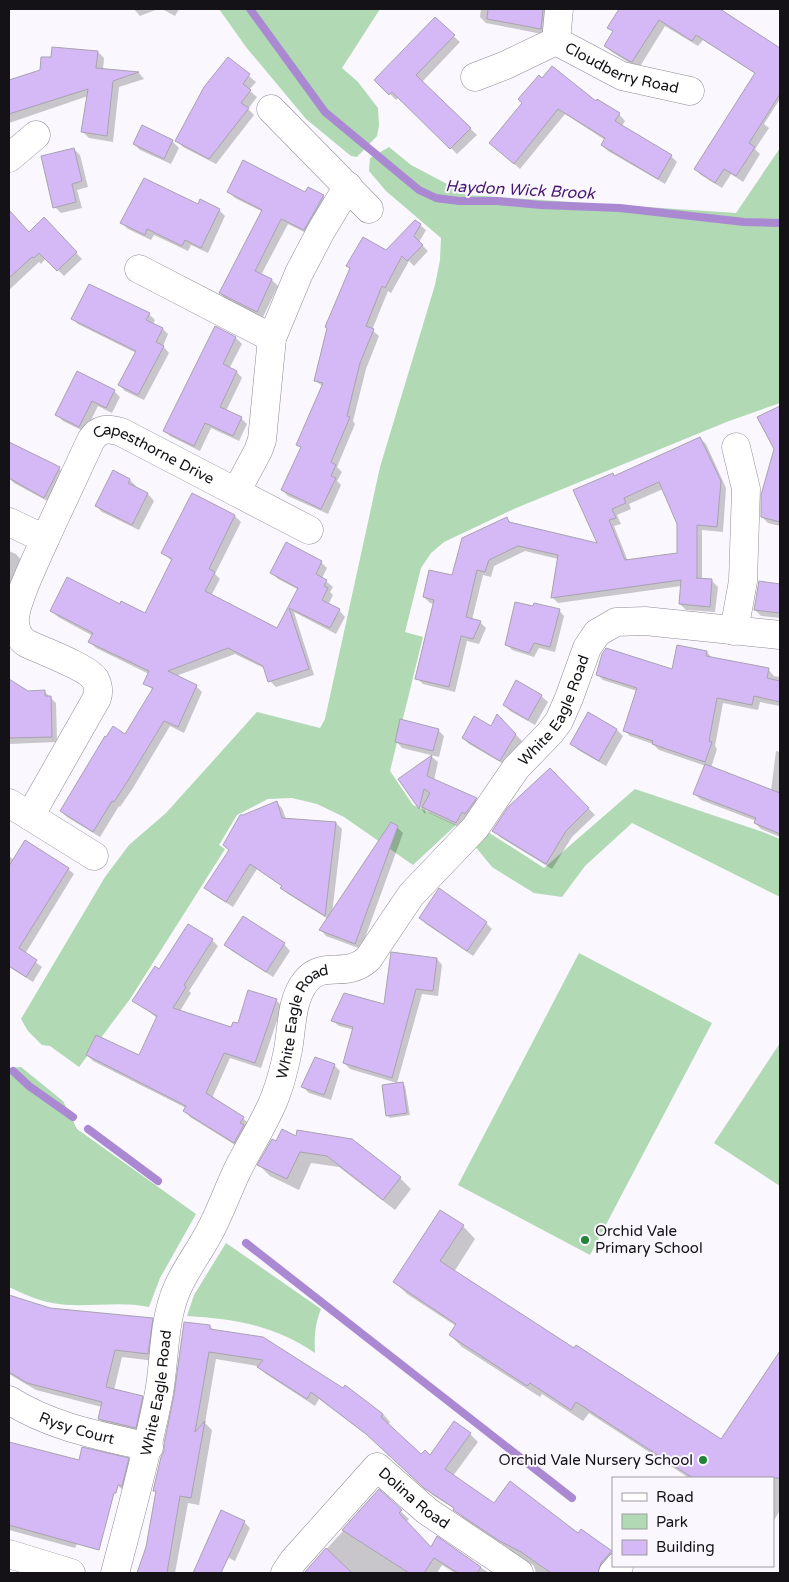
<svg xmlns="http://www.w3.org/2000/svg" width="789" height="1582" viewBox="0 0 789 1582" font-family="'Varela Round',sans-serif">
  <style>
    .green { fill: #b0d9b4 }
    .shadow { fill: #0003; fill-rule: evenodd }
    .lines { fill: none; stroke-linecap: round; stroke-linejoin: round }
    .stream { stroke: #aa89d2; stroke-width: 8 }
    .building { fill: #d4b9f6; stroke: #a8a3af; fill-rule: evenodd }
    .street-casing { stroke: #908b96; stroke-width: 29 }
    .street { stroke: #fff; stroke-width: 28 }
    .poi-dot { fill: #218438; stroke: #faf7fe; stroke-width: 2 }
    .labels { text-anchor: middle; stroke-width: 4; stroke-linejoin: round; paint-order: stroke }
    .street-label { font-size: 15px; fill: #141216; stroke: #faf7fe }
    .poi-label { font-size: 15px; fill: #141216; stroke: #faf7fe; text-anchor: start }
    .water-label { font-size: 16px; font-style: italic; fill: #47186f; stroke: #faf7fe }
  </style>
  <rect width="100%" height="100%" fill="#faf7fe"/>
  <g class="green">
    <path d="M219,9H380L342,68L358,82L378,108L379,126L377,136L357,157L351,156L306,119L246,47Z"/>
    <path d="M389,147L411,165L468,195L736,213L780,148V403L729,421L516,508L444,542L431,553L421,568L405,632L423,637L390,771L413,805L456,825L413,865L344,817L317,804L292,798L268,799L237,815L219,845L225,849L130,999L79,1067L50,1046L42,1045L28,1031L21,1019L105,877L129,845L166,813L257,712L320,728L325,719L380,467L435,285L440,260L441,238L386,191L369,171L370,158Z"/>
    <path d="M635,789L760,831L780,839V897L632,823L585,866L562,897L534,893L492,867L474,845L488,832L544,868Z"/>
    <path d="M579,953L712,1023L590,1255L458,1185Z"/>
    <path d="M780,1043V1186L714,1143Z"/>
    <path d="M21,1067L63,1101L77,1129L196,1214L160,1278L149,1307C117,1300 84,1309 52,1303C37,1300 23,1294 9,1287V1068Z"/>
    <path d="M226,1243L321,1309C315,1324 314,1337 315,1353C274,1325 235,1319 187,1316L194,1295Z"/>
  </g>
  <g class="shadow">
    <path d="M134,9H158L140,16Z"/>
    <path d="M162,9H179L175,16Z"/>
    <path d="M481,9H547V35L486,23L480,17Z"/>
    <path d="M621,9H718L780,49V99L764,124L769,128L755,149L760,154L743,182L731,174L722,188L701,175L695,169L756,74L703,40L698,46L665,26L639,68L636,67L612,52L605,46L614,32L609,27Z"/>
    <path d="M435,19L460,42L422,82L477,135L457,154L399,97L396,100L376,80Z"/>
    <path d="M98,52L104,58L103,70L139,73L144,79L119,87L113,142L89,138L82,131L88,96L9,123V81L41,71L52,59Z"/>
    <path d="M228,58L256,82L249,90L257,97L248,109L254,115L216,164L183,147L177,141Z"/>
    <path d="M542,80L596,103L598,101L619,114L625,121L622,126L671,156L677,162L665,184L608,151L602,145L605,140L565,114L520,169L497,149Z"/>
    <path d="M142,127L172,141L179,148L171,164L140,150L134,144Z"/>
    <path d="M74,149L80,155L88,187L77,190L82,208L61,213L55,207Z"/>
    <path d="M308,189L323,196L329,202L310,235L288,224L261,275L272,280L278,286L263,317L226,299L220,293L263,212L235,198L229,192L306,194Z"/>
    <path d="M199,205L219,210L225,216L208,253L191,245L188,251L154,235L151,240L128,229L122,223Z"/>
    <path d="M9,212L29,233L44,219L82,259L64,276L46,258L41,264L39,262L9,290Z"/>
    <path d="M420,225L426,230L419,242L428,251L414,266L409,261L391,293L388,291L372,330L379,336L366,369L353,421L355,424L337,467L342,472L337,481L341,485L328,514L288,496L282,490L302,448L298,444L322,386L315,380L351,269L348,266L386,252ZM418,228L412,242L410,240Z"/>
    <path d="M149,314L155,320L153,324L163,329L168,334L163,346L169,353L144,400L125,391L119,385L136,353L78,324L73,319Z"/>
    <path d="M215,328L236,338L242,344L229,369L237,372L242,378L226,411L241,418L247,424L239,441L211,428L200,451L170,436L164,430Z"/>
    <path d="M114,391L120,397L112,413L98,406L85,432L63,421L57,415Z"/>
    <path d="M700,438L706,444L726,488L723,532L702,530V580L712,581L718,587L715,612L686,610L680,604L681,586L558,603L552,597L558,559L525,551L494,566L491,577L483,575L472,620L480,622L486,628L479,644L467,641L455,692L423,684L417,678L434,604L430,603L424,597L453,577L506,518L512,524L599,545L615,477ZM663,489L678,523V554L628,561L614,526L621,524L617,515L631,509L629,504Z"/>
    <path d="M9,443L59,468L65,475L51,503L14,483L9,478L11,470L9,469Z"/>
    <path d="M114,471L130,480L136,486L135,488L148,494L154,501L139,530L102,512L96,506Z"/>
    <path d="M766,482L780,485V526L768,523L762,517Z"/>
    <path d="M235,516L241,522L215,574L220,579L211,596L278,629L299,590L278,579L272,573L321,562L327,568L322,578L333,587L330,592L333,595L328,605L339,610L345,617L336,634L294,612L314,675L276,687L270,681L266,669L235,654L176,676L196,686L202,692L184,733L170,726L133,788L120,807L119,806L100,837L67,817L61,811L126,735L153,690L145,683L149,674L96,648L90,642L93,636L58,617L52,611L121,605L145,615L172,561L163,553Z"/>
    <path d="M9,551L16,554L21,560L9,587Z"/>
    <path d="M760,583L780,585V618L761,616L755,610Z"/>
    <path d="M559,610L564,616L555,652L539,648L534,657L512,650L507,645Z"/>
    <path d="M707,652L712,658L768,669L774,676L780,677V706L760,702L758,710L723,703L715,746L717,749L711,768L771,791L776,751L780,752V837L761,829L755,823L756,821L701,800L695,794L706,766L659,750L653,744L630,736L624,730L637,691L603,680L597,674L673,670Z"/>
    <path d="M9,681L28,692H45L56,703L57,742L9,744V718L14,709L9,706Z"/>
    <path d="M541,696L548,702L535,725L510,711L504,705Z"/>
    <path d="M589,714L617,730L623,736L606,766L578,750L572,744Z"/>
    <path d="M498,716L522,741L507,766L469,744L463,738L492,727Z"/>
    <path d="M438,730L444,736L439,757L402,748L396,741Z"/>
    <path d="M432,757L438,762L434,780L476,799L482,805L463,829L429,813L426,810L425,814L400,779Z"/>
    <path d="M553,773L595,815L572,837L552,869L500,837L494,830Z"/>
    <path d="M277,803L282,808L286,819L336,823L342,829L332,914L397,827L403,833L361,949L326,936L321,930L328,919L288,894L282,888L283,887L257,869L233,907L212,894L206,888Z"/>
    <path d="M9,856L14,860L68,869L74,874L25,954L42,967L33,982L9,967Z"/>
    <path d="M420,918L486,923L492,929L473,956L426,924Z"/>
    <path d="M212,940L218,946L189,991L191,993L180,1011L232,1029L276,1000L282,1006L261,1068L230,1058L212,1098L243,1118L249,1124L240,1148L190,1117L185,1111L186,1108L93,1061L87,1055L139,1057L157,1018L134,1000L160,971Z"/>
    <path d="M226,944H284L290,951L273,977L232,951Z"/>
    <path d="M437,959L442,965L438,996L422,994L397,1083L350,1069L344,1063L354,1030L339,1026L333,1021L386,1005Z"/>
    <path d="M334,1065L340,1071L331,1100L309,1093L303,1087Z"/>
    <path d="M402,1083L405,1086L410,1115L390,1118L387,1115Z"/>
    <path d="M297,1138L352,1140L400,1178L411,1189L395,1210L339,1167L311,1163L299,1190L270,1176L259,1165L277,1143Z"/>
    <path d="M463,1226L475,1239L454,1272L574,1350L721,1441L780,1353V1510L773,1522V1478H689L589,1413L583,1421L542,1394L540,1397L462,1347L450,1335L456,1326L407,1294L395,1282Z"/>
    <path d="M9,1295L50,1309L152,1319L160,1327L155,1361L122,1357L114,1390L142,1397L150,1404L143,1435L107,1426L99,1419L102,1407L36,1390L9,1374Z"/>
    <path d="M210,1326L214,1331L383,1414L390,1422L388,1425L421,1456L430,1457L470,1434L478,1442L453,1476L494,1504L578,1534L581,1530L613,1554V1566L608,1573H536L534,1566L463,1518L455,1509L434,1496L376,1442L319,1399L315,1406L266,1374L257,1366L216,1359L205,1423L212,1430L199,1505L188,1503L175,1573H139L147,1547L157,1493L154,1490Z"/>
    <path d="M12,1444L80,1462L128,1460L136,1467L124,1492L117,1484L114,1466L75,1548L9,1530V1454Z"/>
    <path d="M379,1491L409,1519L406,1522L431,1548L437,1538L489,1573H455L442,1565L437,1573H305Z"/>
    <path d="M222,1512L244,1522L250,1528L235,1561L225,1556L220,1573H194Z"/>
  </g>
  <g class="lines">
    <g class="stream">
      <path d="M250,9L325,112L419,190L436,198L459,201H497L541,205L620,208L744,222L780,223"/>
      <path d="M13,1071L29,1086L73,1117"/>
      <path d="M88,1129L158,1181"/>
      <path d="M246,1243L572,1498"/>
    </g>
  </g>
  <g class="building">
    <path d="M488,9H543L541,29L487,19Z"/>
    <path d="M619,9H720L780,48V94L749,143L755,147L736,176L724,169L715,183L694,169L755,73L696,35L692,41L659,20L632,62L629,61L604,46L613,31L607,28Z"/>
    <path d="M435,17L455,35L416,75L471,128L450,149L392,92L389,95L374,80Z"/>
    <path d="M52,47L98,51L96,68L139,72L113,81L107,136L81,132L88,89L9,114V80L40,70L41,57H51Z"/>
    <path d="M228,57L250,74L243,84L251,90L241,103L249,108L209,159L175,141L204,87Z"/>
    <path d="M552,66L596,101L597,99L620,113L615,121L672,155L658,179L601,145L605,138L558,109L514,164L489,143L522,103L518,99L539,75L542,78Z"/>
    <path d="M142,125L173,140L164,159L133,144Z"/>
    <path d="M74,148L82,181L72,184L76,202L53,208L41,156Z"/>
    <path d="M243,160L305,192L308,187L324,195L304,230L281,219L255,271L272,279L257,312L219,293L262,210L227,192Z"/>
    <path d="M144,178L198,204L200,199L220,209L201,248L185,240L182,246L147,229L145,235L120,223Z"/>
    <path d="M9,210L29,232L44,217L77,252L57,271L39,253L34,258L32,257L9,278Z"/>
    <path d="M415,220L421,224L414,236L423,245L407,261L402,256L385,288L382,286L366,326L374,329L360,363L347,416L350,417L331,462L336,465L331,476L336,478L321,509L281,490L301,447L296,445L323,383L314,381L327,328L325,327L350,268L346,266L363,237L386,250Z"/>
    <path d="M89,284L150,313L146,320L163,328L156,342L164,346L138,395L118,385L136,351L71,319Z"/>
    <path d="M215,326L236,337L223,364L237,371L220,407L242,417L233,436L205,423L194,446L163,431Z"/>
    <path d="M77,371L115,390L106,408L92,401L79,427L55,415Z"/>
    <path d="M780,406V522L761,517V495L774,449L757,417Z"/>
    <path d="M700,437L721,481L717,527L697,525V578H696L712,579L710,607L679,604L681,580L551,598L558,555L518,546L489,560L485,572L477,570L466,617L481,621L473,639L461,636L449,687L415,679L434,600L423,597L429,570L452,575L462,538L507,517L509,522L597,543L573,490L613,473L614,476ZM659,482L677,524V553L625,560L609,520L616,518L612,509L626,503L624,498Z"/>
    <path d="M9,442L60,467L44,498L9,478Z"/>
    <path d="M113,470L130,479L128,483L148,493L132,525L95,506Z"/>
    <path d="M192,493L235,515L209,569L215,572L205,591L277,628L298,588L270,573L286,542L322,561L316,574L327,580L324,586L328,588L322,600L340,609L330,628L289,608L309,669L268,682L263,666L228,648L168,671L197,685L178,727L164,721L127,782L114,802L112,801L93,832L60,811L105,736L106,737L113,726L125,734L153,688L143,684L149,671L88,642L93,633L50,611L67,577L120,604L121,601L145,613L172,559L161,553Z"/>
    <path d="M759,581L780,584V613L754,610Z"/>
    <path d="M515,602L533,606L534,603L560,609L550,647L534,643L529,653L505,645Z"/>
    <path d="M677,645L707,651L706,656L769,668L767,678L780,681V702L754,696L752,705L717,698L709,741L712,742L705,762L652,744L653,741L623,731L637,688L596,675L602,654L606,648L672,669Z"/>
    <path d="M9,679L28,691L45,690V696H51L52,737L9,738Z"/>
    <path d="M516,680L542,695L528,720L503,705Z"/>
    <path d="M588,712L617,729L599,761L570,744Z"/>
    <path d="M497,714L516,734L500,761L462,738L474,716L491,726Z"/>
    <path d="M400,719L439,729L433,751L395,742Z"/>
    <path d="M432,755L427,776L477,798L465,814L462,812L456,823L422,807L430,793L424,789L419,809L398,779Z"/>
    <path d="M705,764L780,793V834L754,823L756,818L693,794Z"/>
    <path d="M550,768L589,808L566,831L546,864L492,831L508,807Z"/>
    <path d="M277,801L282,818L336,822L325,916L280,888L282,886L250,864L226,902L204,888L229,850L223,845L240,815H243Z"/>
    <path d="M391,822L398,826L355,944L319,930Z"/>
    <path d="M25,840L69,868L19,948L37,960L26,977L9,966V866Z"/>
    <path d="M439,888L487,922L467,951L419,918Z"/>
    <path d="M243,916L285,943L266,972L224,945Z"/>
    <path d="M188,924L213,939L184,985L186,987L173,1008L231,1027L233,1022L238,1023L248,990L277,999L255,1063L224,1053L206,1093L244,1117L240,1123L244,1125L234,1143L183,1111L186,1106L86,1055L96,1035L139,1055L157,1016L132,1001L155,966L159,969Z"/>
    <path d="M391,952L437,958L433,991L416,989L392,1078L343,1063L353,1027L331,1021L344,993L384,1004Z"/>
    <path d="M315,1057L335,1064L324,1095L301,1087Z"/>
    <path d="M403,1082L407,1113L386,1116L382,1085Z"/>
    <path d="M282,1129L296,1136L297,1130L352,1139L401,1177L383,1200L327,1156L300,1152L287,1179L257,1165L272,1139L276,1141Z"/>
    <path d="M440,1210L464,1225L440,1261L574,1348L576,1345L721,1439L780,1351V1478H693L576,1402L571,1410L530,1383L527,1386L449,1335L456,1324L393,1282Z"/>
    <path d="M9,1295L50,1308L153,1318L148,1354L115,1350L106,1387L143,1396L136,1428L98,1419L102,1402L27,1383L9,1372Z"/>
    <path d="M184,1322L210,1325V1329L263,1337L343,1388L345,1385L383,1414L381,1417L421,1454L425,1450L430,1455L454,1421L471,1433L445,1469L494,1503L510,1481L578,1533L581,1529L612,1551L601,1563L598,1573H551L521,1552L498,1540L453,1510L454,1508L424,1488L366,1434L311,1392L307,1399L257,1367L263,1360L209,1352L195,1432L205,1421L191,1498L180,1496L167,1573H137L146,1547L156,1491H153L161,1457L164,1451V1444L174,1395Z"/>
    <path d="M9,1442L79,1460L82,1447L129,1458L122,1486L118,1485L116,1493H114L99,1550L9,1525Z"/>
    <path d="M379,1489L402,1510L399,1513L431,1547L437,1536L481,1567L477,1573H458L434,1558L424,1573H409L342,1530Z"/>
    <path d="M221,1510L245,1521L221,1573H193Z"/>
    <path d="M326,1548L352,1573H304Z"/>
  </g>
  <g class="lines">
    <g class="street-casing">
      <g id="street">
        <path id="s1" d="M556,41L622,76L690,91"/>
        <path d="M475,77L506,65L556,41L559,9"/>
        <path d="M271,109L369,209"/>
        <path d="M9,158L36,135"/>
        <path d="M139,269L272,338"/>
        <path d="M236,492L309,530"/>
        <path d="M9,522L45,539C37,558 13,605 15,623C16,632 19,638 26,643C40,650 87,667 95,679C98,685 99,692 97,698L30,816"/>
        <path id="s2" d="M45,539L91,440C99,428 108,428 121,432L236,492L258,451L262,440L272,338L299,273L321,231L348,186"/>
        <path d="M734,631L743,581L746,489L736,447"/>
        <path d="M9,803L94,856"/>
        <path id="s3" d="M9,1400C51,1427 101,1436 149,1447"/>
        <path d="M9,1554L71,1573"/>
        <path id="s4" d="M115,1573C131,1513 147,1454 159,1393C165,1359 163,1321 177,1289C185,1270 199,1252 209,1233C220,1213 227,1192 237,1171C249,1146 265,1123 275,1097C281,1082 285,1065 288,1050C292,1028 291,999 306,981C323,960 346,979 368,959L411,895L475,828L516,768L550,733L559,721L569,698L587,648L597,633L616,622L645,621L780,635"/>
        <path id="s5" d="M285,1573L293,1561L377,1467L427,1511L519,1573"/>
        <path d="M613,1573L619,1566"/>
      </g>
    </g>
    <use href="#street" class="street"/>
  </g>
  <g class="poi-dot">
    <circle cx="585" cy="1240" r="5"/>
    <circle cx="703" cy="1460" r="5"/>
  </g>
  <g class="labels">
    <g class="street-label">
      <text dy="5" stroke="none"><textPath href="#s1" startOffset="72">Cloudberry Road</textPath></text>
      <text dy="5" stroke="none"><textPath href="#s2" startOffset="181">Capesthorne Drive</textPath></text>
      <text dy="5" stroke="none"><textPath href="#s4" startOffset="1009">White Eagle Road</textPath></text>
      <text dy="5" stroke="none"><textPath href="#s4" startOffset="590">White Eagle Road</textPath></text>
      <text dy="5" stroke="none"><textPath href="#s4" startOffset="185">White Eagle Road</textPath></text>
      <text dy="5" stroke="none"><textPath href="#s3" startOffset="74">Rysy Court</textPath></text>
      <text dy="5" stroke="none"><textPath href="#s5" startOffset="189">Dolina Road</textPath></text>
    </g>
    <g class="poi-label">
      <text x="595" y="1236">Orchid Vale<tspan x="595" dy="17">Primary School</tspan></text>
      <text x="693" y="1465" text-anchor="end">Orchid Vale Nursery School</text>
    </g>
    <g class="water-label">
      <text transform="translate(520 189) rotate(3)" y="6">Haydon Wick Brook</text>
    </g>
  </g>
  <rect width="789" height="1582" fill="none" stroke="#141216" stroke-width="20"/>
  <rect x="612" y="1477" width="162" height="90" fill="#faf7fe" stroke="#9e9ba1"/>
  <rect x="622" y="1493" width="25" height="8" fill="#ffffff" stroke="#9e9ba1"/>
  <text x="656" y="1502" font-size="15" fill="#141216">Road</text>
  <rect x="622" y="1514" width="25" height="15" fill="#b0d9b4" stroke="#9e9ba1"/>
  <text x="656" y="1527" font-size="15" fill="#141216">Park</text>
  <rect x="622" y="1540" width="25" height="15" fill="#d4b9f6" stroke="#9e9ba1"/>
  <text x="656" y="1552" font-size="15" fill="#141216">Building</text>
</svg>
